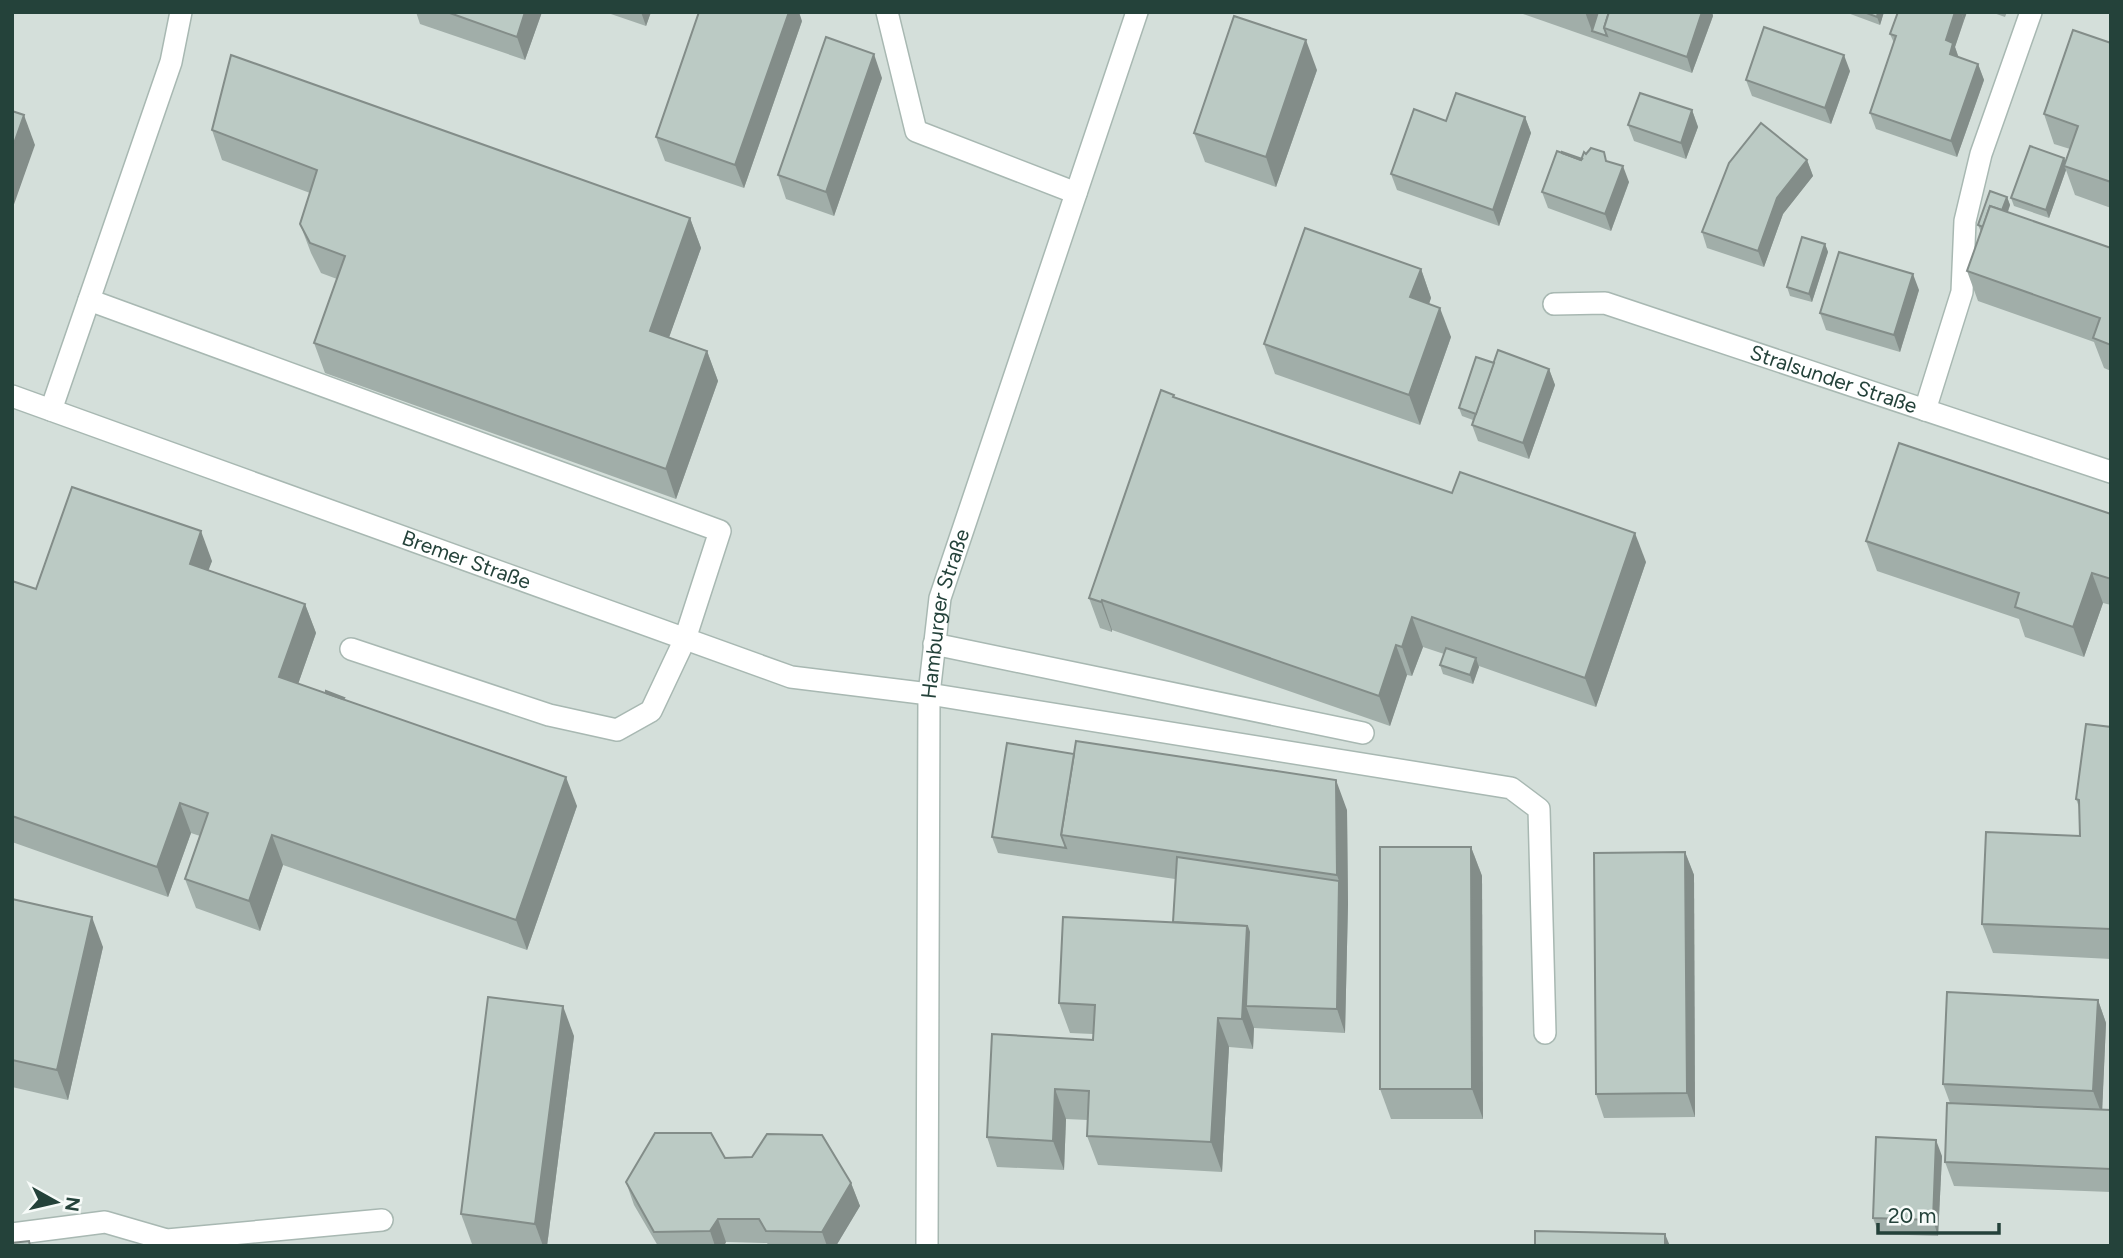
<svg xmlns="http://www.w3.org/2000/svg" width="2123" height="1258" viewBox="0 0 2123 1258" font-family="Figtree,sans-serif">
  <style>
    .built { fill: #d4dfda }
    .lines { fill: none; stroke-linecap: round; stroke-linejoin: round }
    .minor-casing { stroke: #a8b8b2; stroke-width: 24 }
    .minor { stroke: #fff; stroke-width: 21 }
    .wall { fill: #a1aea9 }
    .shaded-wall { fill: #838d89 }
    .building { fill: #bbcac4; stroke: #838d89; stroke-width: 2 }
    .labels { text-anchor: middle; stroke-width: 7; stroke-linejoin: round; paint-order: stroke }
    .street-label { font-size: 21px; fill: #24423a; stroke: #f7fbf9 }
  </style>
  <rect width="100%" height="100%" fill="#e6efeb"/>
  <rect class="built" x="12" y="12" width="2099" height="1234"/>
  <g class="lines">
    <g class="minor-casing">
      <g id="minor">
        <path d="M887,12L916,131L1076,193"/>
        <path d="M89,300L720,531L685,639L651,711L617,730L549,715L351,649"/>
        <path id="s1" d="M1554,304L1605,303L2111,472"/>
        <path id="s2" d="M12,396L791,677L929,694L1511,788L1539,809L1545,1033"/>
        <path d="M51,410L171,62L181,12"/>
        <path d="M1925,410L1962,292L1965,221L1981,154L2031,12"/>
        <path d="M934,644L1363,733"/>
        <path d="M12,1234L105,1222L167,1240L382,1220"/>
        <path id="s3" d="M927,1246L929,694L940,598L1137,12"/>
      </g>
    </g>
    <use href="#minor" class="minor"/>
  </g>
  <g class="wall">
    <path d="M416,12H542L525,60L420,24Z"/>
    <path d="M605,12H651L646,26Z"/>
    <path d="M1523,12H1712L1713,16L1692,73L1523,14Z"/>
    <path d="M1845,12H1884L1880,25Z"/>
    <path d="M1898,12H1967L1955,47L1959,58L1978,64L1984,80L1957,157L1876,129L1870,113L1894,43L1890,34Z"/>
    <path d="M1991,12H2007L2005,17Z"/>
    <path d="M802,21L744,188L665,161L656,137Z"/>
    <path d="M2111,43V208L2075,195L2066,170L2049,218L2014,206L2011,198L2064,158L2066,163L2070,149L2054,144L2044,114Z"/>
    <path d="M1317,70L1276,187L1205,162L1194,133Z"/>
    <path d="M1850,71L1831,124L1752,96L1746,80Z"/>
    <path d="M882,78L834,216L786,199L778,175Z"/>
    <path d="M1692,110L1698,127L1686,159L1634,141L1628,125Z"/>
    <path d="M1525,117L1531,133L1499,226L1397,190L1391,174L1446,121Z"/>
    <path d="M212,130L690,218L701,248L669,337L707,351L718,381L676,499L325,373L314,343L337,279L321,273L311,253L300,224L310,193L222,160Z"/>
    <path d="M1582,159L1608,161L1629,182L1611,231L1548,208L1542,192Z"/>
    <path d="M1807,160L1813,176L1783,214L1764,267L1707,248L1702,232Z"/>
    <path d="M2007,197L2010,205L2008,212L2111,248V371L2104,368L2094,342L1978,301L1967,271L1981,232L1978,225Z"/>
    <path d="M1825,244L1828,252L1812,302L1790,296L1787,287Z"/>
    <path d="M1421,269L1431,298L1429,304L1451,337L1420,425L1275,374L1264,344Z"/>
    <path d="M1919,290L1900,352L1826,330L1820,313Z"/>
    <path d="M1494,363L1549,369L1555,385L1529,459L1478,441L1472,425L1473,420L1462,416L1459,408Z"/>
    <path d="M1175,397L1646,562L1596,707L1479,666L1473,684L1443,674L1440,665L1444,654L1423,647L1412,676L1407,675L1390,726L1112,630V632L1100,628L1089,598Z"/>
    <path d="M2111,514V605L2103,603L2084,657L2025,637L2019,619L1877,571L1866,541Z"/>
    <path d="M212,561L208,570L305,604L316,633L298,684L326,693L344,698L345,700L577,806L527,950L283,865L260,931L196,908L185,879L200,836L191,833L168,897L12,842V581L36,589Z"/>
    <path d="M2111,727V959L1993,953L1982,924L2080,836L2079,807L2076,799Z"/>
    <path d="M1347,810L1348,904L1345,1033L1254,1028L1253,1049L1229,1047L1222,1172L1098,1165L1087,1136L1088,1120L1066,1119L1064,1170L997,1167L987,1137L1093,1040V1034L1070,1033L1059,1003L1173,922L1175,879L998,853L992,837Z"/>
    <path d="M1471,847L1482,876L1483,1119H1391L1380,1089Z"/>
    <path d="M1685,852L1694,875L1695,1117L1604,1118L1596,1094Z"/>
    <path d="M12,899L103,947L68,1100L12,1087Z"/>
    <path d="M2098,1000L2106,1023L2102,1109L2111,1110V1192L1954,1186L1945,1162L1950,1103L1943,1084Z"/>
    <path d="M574,1036L547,1246H485L472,1244L461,1214Z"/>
    <path d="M1942,1156L1938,1236L1879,1234L1873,1218Z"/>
    <path d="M725,1158L851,1183L860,1206L836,1246H769L767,1243L726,1242L724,1246H658L634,1205L626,1182Z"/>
  </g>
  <g class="shaded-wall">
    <path d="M525,12H542L525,60L517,37Z"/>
    <path d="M641,12H651L646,26Z"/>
    <path d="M789,12H799L802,21L744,188L735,165Z"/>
    <path d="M1585,12H1604L1592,31Z"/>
    <path d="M1702,12H1712L1713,16L1692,73L1687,57Z"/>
    <path d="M1878,12H1884L1880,25L1877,17Z"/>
    <path d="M1955,12H1961L1964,20L1955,47L1959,59L1956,71L1946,40Z"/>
    <path d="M1961,12H1967L1964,20Z"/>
    <path d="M1306,40L1317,70L1276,187L1266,157Z"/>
    <path d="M874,54L882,78L834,216L826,192Z"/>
    <path d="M1844,55L1850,71L1831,124L1825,108Z"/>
    <path d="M1978,64L1984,80L1957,157L1951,141Z"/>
    <path d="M1692,110L1698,127L1686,159L1681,143Z"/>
    <path d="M24,115L35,145L12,210V149Z"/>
    <path d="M1525,117L1531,133L1499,226L1493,210Z"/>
    <path d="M2064,158L2067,167L2064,166L2066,170L2049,218L2046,210Z"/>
    <path d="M1807,160L1813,176L1783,214L1764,267L1758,251L1777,198Z"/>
    <path d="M1623,166L1629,182L1611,231L1605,214Z"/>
    <path d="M2007,197L2010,205L1998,239L1995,231Z"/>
    <path d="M690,218L701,248L661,360L650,331Z"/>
    <path d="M1825,244L1828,252L1812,302L1809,294Z"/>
    <path d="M1421,269L1431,298L1421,327L1410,297Z"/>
    <path d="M1913,274L1919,290L1900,352L1894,335Z"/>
    <path d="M1440,308L1451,337L1420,425L1409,395Z"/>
    <path d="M707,351L718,381L676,499L666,469Z"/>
    <path d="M1549,369L1555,385L1529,459L1523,443Z"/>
    <path d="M201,531L212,561L200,593L190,564Z"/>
    <path d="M1635,533L1646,562L1596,707L1585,678Z"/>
    <path d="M2092,573L2103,603L2084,657L2073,627Z"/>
    <path d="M1102,600L1112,630V632L1101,602Z"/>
    <path d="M305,604L316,633L290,707L279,677Z"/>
    <path d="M1412,617L1423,647L1412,676L1402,647Z"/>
    <path d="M1396,645L1407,675L1390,726L1379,696Z"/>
    <path d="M1476,658L1479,667L1473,684L1470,675Z"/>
    <path d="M566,777L577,806L527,950L516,920Z"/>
    <path d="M1336,780L1347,810L1348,904L1345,1033L1337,1009L1339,881L1337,875Z"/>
    <path d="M180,803L191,833L168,897L157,867Z"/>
    <path d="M272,835L283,865L260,931L249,901Z"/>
    <path d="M1471,847L1482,876L1483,1119L1472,1089Z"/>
    <path d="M1685,852L1694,875L1695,1117L1687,1093Z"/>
    <path d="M92,917L103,947L68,1100L57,1070Z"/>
    <path d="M1247,926L1258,956L1246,1006L1254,1028L1253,1049L1242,1019Z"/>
    <path d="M2098,1000L2106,1023L2102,1115L2093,1091Z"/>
    <path d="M563,1006L574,1036L547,1246H543L535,1224Z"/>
    <path d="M1218,1018L1229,1047L1222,1172L1211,1142Z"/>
    <path d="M1055,1089L1066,1119L1064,1170L1053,1141Z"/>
    <path d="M1936,1140L1942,1156L1938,1236L1933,1220Z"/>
    <path d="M851,1183L860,1206L836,1246H827L822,1232Z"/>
    <path d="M718,1219L726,1242L724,1246H715L710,1231Z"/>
    <path d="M1665,1234L1670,1246H1665Z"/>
  </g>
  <g class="building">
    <path d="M447,12H525L517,37Z"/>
    <path d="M699,12H789L735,165L656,137Z"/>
    <path d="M1598,12H1609L1604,28L1607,36L1592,31Z"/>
    <path d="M1609,12H1702L1687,57L1604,28Z"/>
    <path d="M1864,12H1878L1877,17Z"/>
    <path d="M1898,12H1955L1946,40L1953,43L1950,54L1978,64L1951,141L1870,113L1896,36L1890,34Z"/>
    <path d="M1234,16L1306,40L1266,157L1194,133Z"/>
    <path d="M1764,27L1844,55L1825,108L1746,80Z"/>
    <path d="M2073,30L2111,43V182L2064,166L2078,126L2044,114Z"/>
    <path d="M826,37L874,54L826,192L778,175Z"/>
    <path d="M231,55L690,218L650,331L707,351L666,469L314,343L345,256L310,243L300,224L317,170L212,130Z"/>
    <path d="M1456,93L1525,117L1493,210L1391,174L1414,109L1446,121Z"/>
    <path d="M1640,93L1692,110L1681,143L1628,125Z"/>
    <path d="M12,111L24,115L12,149Z"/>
    <path d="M1761,123L1807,160L1777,198L1758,251L1702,232L1729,163Z"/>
    <path d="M2030,146L2064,158L2046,210L2011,198Z"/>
    <path d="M1591,148L1604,152L1606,161L1623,166L1605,214L1542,192L1557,151L1581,160L1584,152L1586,154Z"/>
    <path d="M1562,152L1582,159L1581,160L1562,153Z"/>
    <path d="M1990,191L2007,197L2002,210L1990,206L1983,227L1978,225Z"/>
    <path d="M1990,206L2111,248V345L2093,338L2100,318L1967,271Z"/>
    <path d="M1305,228L1421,269L1410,297L1440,308L1409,395L1264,344Z"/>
    <path d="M1802,237L1825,244L1809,294L1787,287Z"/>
    <path d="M1839,252L1913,274L1894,335L1820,313Z"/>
    <path d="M1498,350L1549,369L1523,443L1472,425Z"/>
    <path d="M1476,357L1494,363L1476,414L1459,408Z"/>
    <path d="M1161,390L1174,395L1173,397L1452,493L1460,472L1635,533L1585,678L1412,617L1402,647L1396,645L1379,696L1102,600L1101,602L1089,598Z"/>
    <path d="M1899,443L2111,514V579L2092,573L2073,627L2015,607L2019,593L1866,541Z"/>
    <path d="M72,487L201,531L190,564L305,604L279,677L566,777L516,920L272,835L249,901L185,879L208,813L180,803L157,867L12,816V581L36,589Z"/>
    <path d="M1446,648L1476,658L1470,675L1440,665Z"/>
    <path d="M326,691L344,698L343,699L326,693Z"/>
    <path d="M2086,724L2111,727V929L1982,924L1986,832L2080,836L2079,800L2076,799Z"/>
    <path d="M1076,741L1336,780L1337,875L1061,835Z"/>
    <path d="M1007,743L1074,754L1061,835L1066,848L992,837Z"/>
    <path d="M1380,847H1471L1472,1089H1380Z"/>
    <path d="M1685,852L1687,1093L1596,1094L1594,853Z"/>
    <path d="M1177,857L1339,881L1337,1009L1246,1006L1249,932L1247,926L1173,922Z"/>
    <path d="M12,899L92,917L57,1070L12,1060Z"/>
    <path d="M1063,917L1247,926L1242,1019L1218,1018L1211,1142L1087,1136L1089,1091L1055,1089L1053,1141L987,1137L992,1034L1093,1040L1095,1005L1059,1003Z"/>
    <path d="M1947,992L2098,1000L2093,1091L1943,1084Z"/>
    <path d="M488,997L563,1006L535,1224L461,1214Z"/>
    <path d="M1947,1103L2111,1110V1169L1945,1162Z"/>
    <path d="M655,1133H711L725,1158L752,1157L767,1134L822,1135L851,1183L822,1232L766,1231L759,1219H718L710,1231L654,1232L626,1182Z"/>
    <path d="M1876,1137L1936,1140L1933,1220L1873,1218Z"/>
    <path d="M1535,1231L1665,1234V1246H1535Z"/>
    <path d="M29,1241L30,1246H12V1243Z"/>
  </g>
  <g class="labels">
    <g class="street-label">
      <text dy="7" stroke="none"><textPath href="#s1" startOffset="292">Stralsunder Straße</textPath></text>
      <text dy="7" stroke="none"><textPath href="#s2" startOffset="483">Bremer Straße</textPath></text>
      <text dy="7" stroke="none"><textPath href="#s3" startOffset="634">Hamburger Straße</textPath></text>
    </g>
  </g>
  <rect width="2123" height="1258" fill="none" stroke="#24423a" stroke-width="28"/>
  <g transform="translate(56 1202) rotate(98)" stroke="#f7fbf9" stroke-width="5" paint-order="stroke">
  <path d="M0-5L12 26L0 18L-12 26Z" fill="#24423a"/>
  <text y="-10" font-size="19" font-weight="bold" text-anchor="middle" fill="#24423a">N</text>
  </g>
  <path d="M1878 1223v10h121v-10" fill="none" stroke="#24423a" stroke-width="3.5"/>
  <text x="1888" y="1223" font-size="21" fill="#24423a" stroke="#f7fbf9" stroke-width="5" paint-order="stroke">20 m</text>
</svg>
